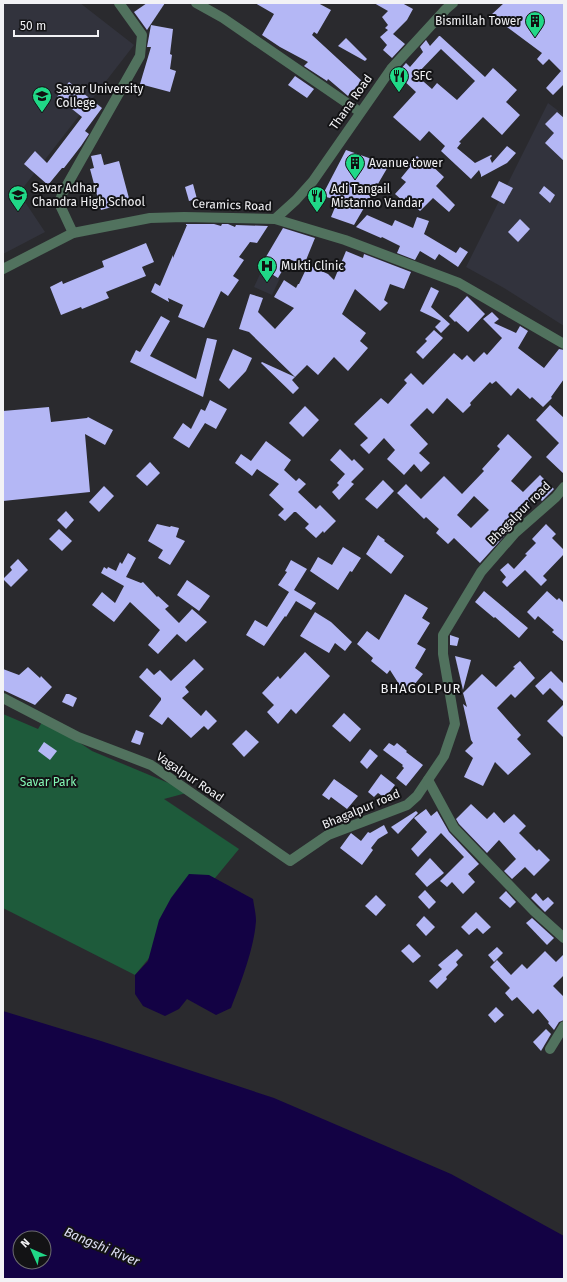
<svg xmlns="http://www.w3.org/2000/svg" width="567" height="1282" viewBox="0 0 567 1282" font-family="'Fira Sans',sans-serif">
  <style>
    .built { fill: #32333d }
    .green { fill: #1e5b3b }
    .water { fill: #130244; fill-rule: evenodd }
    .building { fill: #b4b7f5; fill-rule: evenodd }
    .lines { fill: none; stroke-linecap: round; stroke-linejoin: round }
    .minor { stroke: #51725e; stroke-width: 10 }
    .tertiary { stroke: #51725e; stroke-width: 10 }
    .labels { text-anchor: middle; stroke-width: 4; stroke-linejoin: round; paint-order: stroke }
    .poi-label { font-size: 12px; fill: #f2f2f5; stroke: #131315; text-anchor: start }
    .street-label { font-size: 12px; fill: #f2f2f5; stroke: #131315 }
    .park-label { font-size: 12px; fill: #83f6b4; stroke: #131315 }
    .neighbourhood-label { font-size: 13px; letter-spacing: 1px; fill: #f2f2f5; stroke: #131315 }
    .water-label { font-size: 13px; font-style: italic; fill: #dedff4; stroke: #131315 }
  </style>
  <rect width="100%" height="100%" fill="#2a2a2e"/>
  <g class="built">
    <path d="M3,3H80L134,45L19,193L45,232L3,254Z"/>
    <path d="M548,103L564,115V326L504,288L466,267Z"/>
    <path d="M261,272L280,278L272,295L254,287Z"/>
  </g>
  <path class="green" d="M3,714L38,729L44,719L92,751L190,792L164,799L239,849L135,975L3,908Z"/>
  <g class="water">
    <path d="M189,874L209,875L253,899C254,906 256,914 256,921C254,949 241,982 231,1008L216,1015L187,999L179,1009L165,1016L143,1006L135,994V975L148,961L159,920L171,898Z"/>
    <path d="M3,1011L101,1041L274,1098L451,1174L564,1236V1279H3ZM20,1238H44V1262H20Z"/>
  </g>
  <g class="building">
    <path d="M147,3H165L147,30L134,12Z"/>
    <path d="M255,3H318L331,10L317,34L314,32L312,35L362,81L348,96L328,79L327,81L304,66L308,62L280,47L262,35L274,14Z"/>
    <path d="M374,3H402L413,9L407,20L393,34L405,44L392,58L383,50L387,45L380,37L388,30L385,28L388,25L382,17L388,11Z"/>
    <path d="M504,3H564V84L553,95L546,88L561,71L549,59L543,65L537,59L542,53L491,15Z"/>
    <path d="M151,25L173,29L170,54L172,55L170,69L176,71L170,92L140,84L151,47H147Z"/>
    <path d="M439,36H440L485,77L493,68L517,90L506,102L520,115L502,135L483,117L459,142L461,143L457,148L475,163L491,155L492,156L490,158L492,163L507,146L516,153L507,163L481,177V175L479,170L471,179L441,151L445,146L429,131L420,141L393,117L416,92L401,78L397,82L393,78L406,63L410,67L423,52L420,47L426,40L430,46ZM441,49L475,81L457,100L437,83L432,89L416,75Z"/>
    <path d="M346,38L367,59L365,61L338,46Z"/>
    <path d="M295,76L314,89L307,98L288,85Z"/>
    <path d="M69,82L102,108L85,131L89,134L81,146L64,168H62L48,185L24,164L35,151L47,163L82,117L57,97Z"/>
    <path d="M557,112L564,118V161L545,143L554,133L545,124Z"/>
    <path d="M346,150L389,165L354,225L331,217L338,200L322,196Z"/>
    <path d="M101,154L104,165L119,161L130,202L101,210L90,169L94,168L91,156Z"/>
    <path d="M417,156L425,164L428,162L444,177L436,186L455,205L449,212L433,198L420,211L406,197L403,201L395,194L406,182L401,178L410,167L408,166Z"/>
    <path d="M499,181L513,188L504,204L491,197Z"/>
    <path d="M193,184L197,199L189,201L185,187Z"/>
    <path d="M544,186L555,195L550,203L539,193Z"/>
    <path d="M367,215L392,226L395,220L413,228L417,217L429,221L424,234L456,253L460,247L468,252L458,267L439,254L435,260L420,251L415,260L397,253L400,246L382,237L381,238L356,227Z"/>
    <path d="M520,219L530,229L518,242L508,232Z"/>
    <path d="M186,224H214L221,226L222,224H228L235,227L236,225L268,226L257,243L250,242L239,257L244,260L233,276L239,280L228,296L221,291L204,328L178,317L183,305L168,298L169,302L151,292L155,283L160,286L173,255V258L187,225H186Z"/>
    <path d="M283,228L315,238L304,265L289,259L278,278L260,267Z"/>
    <path d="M146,243L154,262L142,267L146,276L106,292L109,298L82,309L81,307L61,315L50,287L62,281L63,284L104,267L102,261Z"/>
    <path d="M346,251L363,258L364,254L411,272L404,289L390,284L384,300L388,303L380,311L355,289L342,314L366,333L360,341L368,348L348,371L334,357L318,375L307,365L295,377L249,332L239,329L250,294L263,298L258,312L275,329L294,308L274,297L284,280L296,288L298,284H299L308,265L328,274L334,280Z"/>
    <path d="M431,287L439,291L431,307L450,324L441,333L435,327L441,321L420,311Z"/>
    <path d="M467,296L485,314L468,332L456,321L455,322L449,316Z"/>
    <path d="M492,312L499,319L494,323L516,333L520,326L528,331L518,348L544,368L559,349L564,350V379L551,397L552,398L543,407L532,397L530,399L518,388L511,396L496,381L492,384L490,382L470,403L471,405L463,413L447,398L433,414L427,408L410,425L428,444L419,453L430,463L421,472L414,464L404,475L387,459L395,450L384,438L369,454L360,445L368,438L354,424L381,398L388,404L407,383L404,380L411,373L423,385L454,353L462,360L467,355L474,362L484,352L487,355L502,338L483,319Z"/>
    <path d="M161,316L170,321L150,356L196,379L207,338L217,340L203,397L130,362L136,350L140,352Z"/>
    <path d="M434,330L443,338L423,359L416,352L427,341L425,339Z"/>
    <path d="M233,349L252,358L246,371L229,389L219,380Z"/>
    <path d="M262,362L295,377L292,380L299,388L293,394L261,363Z"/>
    <path d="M210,400L227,409L216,429L205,423L189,448L173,438L183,423L191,429L201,409L205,411Z"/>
    <path d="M550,405L564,418V474L546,457L559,443L536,420Z"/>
    <path d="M305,406L319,420L303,437L289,423Z"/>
    <path d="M49,407L51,422L87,418L88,417L113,430L105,445L85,434L90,492L3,501V411Z"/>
    <path d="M508,434L532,457L511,481L523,492L540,475L554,489L542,501L536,495L513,518L517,522L480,563L454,538L448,544L436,533L439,529L426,517L424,519L397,493L406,484L421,499L444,476L462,494L484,471L482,469L500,449L497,446ZM474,496L489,510L471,528L457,515Z"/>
    <path d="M266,441L291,460L284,470L296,481L299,478L306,484L298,492L316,509L320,505L336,521L324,533L323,531L316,538L305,528L309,524L296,512H294L285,521L278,515L284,509L269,495L279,484L257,469L252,476L235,463L241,454L251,461Z"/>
    <path d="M340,449L352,461L354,459L364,469L351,482L354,484L339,500L332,492L339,485L337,483L345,474L330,460Z"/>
    <path d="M150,462L160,473L147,486L136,476Z"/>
    <path d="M383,480L394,491L377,509L365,499Z"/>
    <path d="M104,486L114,496L99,512L89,502Z"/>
    <path d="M66,511L74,520L66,529L57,520Z"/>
    <path d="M157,524L170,527L171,526L179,528L176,537L185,541L170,565L158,558L163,550L148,541Z"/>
    <path d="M546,524L556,534L552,538L564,550V554L543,576L547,580L541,586L525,570L507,587L502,582L506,577L500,570L508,563L514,569L527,555L525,554L536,543L532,539Z"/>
    <path d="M59,529L72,541L62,551L49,539Z"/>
    <path d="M378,535L385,540L384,541L404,556L391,574L366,554Z"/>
    <path d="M343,547L361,558L352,572L350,571L338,590L310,571L318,557L332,565Z"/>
    <path d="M128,553L136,558L126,577L141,583L143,582L157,597L158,596L169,606L165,609L179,623L192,609L207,622L186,642L177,634L158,654L148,645L160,630L130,602L114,622L92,605L102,592L115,603L124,586L101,573L104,567L107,569L108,567L116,571L120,562L122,564Z"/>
    <path d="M18,559L28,570L11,587L3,579L12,570L10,567Z"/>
    <path d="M291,560L307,569L294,590L316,603L311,610L296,601L286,617L285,616L264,646L246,635L255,620L267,627L289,592L278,585L287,572L285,571Z"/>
    <path d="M187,580L210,596L199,611L177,595Z"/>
    <path d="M484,591L528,628L519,638L495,617L494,618L475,602Z"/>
    <path d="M547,591L557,600L559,598L564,603V642L552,632L554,630L538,616L535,620L527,612Z"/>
    <path d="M405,594L428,608L422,618L430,623L417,644L426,649L415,668L423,674L414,685L404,692L390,670L387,674L371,661L373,658L357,644L367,631L379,640Z"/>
    <path d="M315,612L331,622L352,642L345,651L335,643L329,653L300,636Z"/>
    <path d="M450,635L459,638L457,646L450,645Z"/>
    <path d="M305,652L330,676L296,714L291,709L278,724L267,712L274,705L262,693L278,676L280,679Z"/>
    <path d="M455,656L471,660L463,690Z"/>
    <path d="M194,659L204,669L185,687L189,692L182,698L201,716L206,710L217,721L208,730L204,726L191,738L168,717L162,725L149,716L161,700V698L139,677L147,668L154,675L160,670L171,681Z"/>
    <path d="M520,661L535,678L515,698L511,694L497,708L521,735L517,739L531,754L508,775L495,762L483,786L464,777L473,758L465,751L473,743L471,740L463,704L467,707L463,693L482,674L496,687L515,668L513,667Z"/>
    <path d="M28,667L40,678L41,676L52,687L35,705L3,690V669L19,675Z"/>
    <path d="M551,671L564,684V702L550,688L543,695L535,686Z"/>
    <path d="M66,694H69L77,698L73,707L62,702Z"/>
    <path d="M564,704V738L547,721Z"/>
    <path d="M344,713L361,729L350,742L332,726Z"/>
    <path d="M136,730L144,733L140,745L131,742Z"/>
    <path d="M246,730L259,742L244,757L232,744Z"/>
    <path d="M44,742L57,751L50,760L38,751Z"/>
    <path d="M389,743L394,746L397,743L407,751L406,752L423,765L406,786L396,778L404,768L402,766L403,765L383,750Z"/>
    <path d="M370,749L378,756L367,769L360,762Z"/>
    <path d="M381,774L395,785L385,798L378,793L374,797L368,792Z"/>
    <path d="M334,779L358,796L347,809L331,797L329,800L322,795Z"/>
    <path d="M471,804L487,819L494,812L504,823L514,814L526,826L519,833L537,851L539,849L550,860L534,876L525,867L512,879L504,871L516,859L499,840L487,853L459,824L456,819Z"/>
    <path d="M426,809L431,816L437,811L449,832L479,864L468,874L475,882L463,894L452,882L447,887L440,881L464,857L441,833L418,857L411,849L427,832L414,818Z"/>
    <path d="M416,811L418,813L398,834L391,827Z"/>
    <path d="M384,825L388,833L378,839L371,848L373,850L362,865L340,848L351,833L361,841L368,832L370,833Z"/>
    <path d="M430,858L444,873L427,887L415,874Z"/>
    <path d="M425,890L436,902L429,909L418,897Z"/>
    <path d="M506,891L516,902L510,908L499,898Z"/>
    <path d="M536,893L543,901L548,897L554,903L545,912L531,898Z"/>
    <path d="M376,895L386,905L376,916L365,906Z"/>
    <path d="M476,912L491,927L483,934L477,928L469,935L461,927Z"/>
    <path d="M424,916L435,927L426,936L416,925Z"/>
    <path d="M532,918L554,938L547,945L526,923Z"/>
    <path d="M409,944L421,956L413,963L401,951Z"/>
    <path d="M497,947L503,953L494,962L488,955Z"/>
    <path d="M457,949L463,955L456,962L458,965L446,977L447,979L437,989L429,981L442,969L438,965Z"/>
    <path d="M545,951L556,962L564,954V975L553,986L564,997V1020L559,1022L554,1030L548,1023L549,1022L538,1009L533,1014L517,997L512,1001L505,993L510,988L490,967L497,960L511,975L522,964L527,969Z"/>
    <path d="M496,1007L504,1015L495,1023L488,1015Z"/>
    <path d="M546,1029L551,1034L541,1051L533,1042Z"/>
  </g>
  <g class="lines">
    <g class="minor">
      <path d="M196,3L223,18L360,112"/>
      <path d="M73,233L59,203L63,192L140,56L142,35L119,3"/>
      <path d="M3,698L78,737L151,765L290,861L328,835L407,805L417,796L444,756L455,724L443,654V635L481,572L515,533L556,497L564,487"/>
      <path d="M428,780L454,828L534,911L564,938"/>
      <path d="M550,1049L564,1026"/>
    </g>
    <g class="tertiary">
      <path d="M275,219L296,200L313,181L391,69L446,9L453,3"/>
      <path d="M3,269L73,233L150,218L184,217L275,219L345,240L459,283L564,344"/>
    </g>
  </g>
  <defs>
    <g id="building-pin" transform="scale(1)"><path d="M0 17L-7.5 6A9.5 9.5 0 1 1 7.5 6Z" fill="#20d887" stroke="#131315"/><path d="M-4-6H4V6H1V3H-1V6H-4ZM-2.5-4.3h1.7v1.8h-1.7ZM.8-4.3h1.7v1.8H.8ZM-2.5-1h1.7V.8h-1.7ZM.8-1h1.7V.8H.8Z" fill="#111"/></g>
    <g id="restaurant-pin" transform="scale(1)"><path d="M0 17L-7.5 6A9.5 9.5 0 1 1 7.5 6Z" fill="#20d887" stroke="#131315"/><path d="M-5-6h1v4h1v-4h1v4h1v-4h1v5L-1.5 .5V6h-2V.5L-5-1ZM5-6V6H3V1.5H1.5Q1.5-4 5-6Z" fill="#111"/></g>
    <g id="university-pin" transform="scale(1)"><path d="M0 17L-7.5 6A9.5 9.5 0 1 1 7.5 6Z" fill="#20d887" stroke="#131315"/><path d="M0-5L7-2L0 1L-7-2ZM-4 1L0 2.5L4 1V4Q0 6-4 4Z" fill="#111"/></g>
    <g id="school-pin" transform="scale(1)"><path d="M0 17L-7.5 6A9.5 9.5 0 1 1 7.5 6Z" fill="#20d887" stroke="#131315"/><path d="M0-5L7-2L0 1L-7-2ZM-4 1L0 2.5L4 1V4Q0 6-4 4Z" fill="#111"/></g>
    <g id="hospital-pin" transform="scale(1)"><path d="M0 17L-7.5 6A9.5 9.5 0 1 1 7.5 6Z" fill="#20d887" stroke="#131315"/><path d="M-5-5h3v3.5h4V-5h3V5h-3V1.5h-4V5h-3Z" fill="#111"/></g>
  </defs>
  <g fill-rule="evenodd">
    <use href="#building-pin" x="535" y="21"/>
    <use href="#restaurant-pin" x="399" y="76"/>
    <use href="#university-pin" x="42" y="96"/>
    <use href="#building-pin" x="355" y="163"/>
    <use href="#school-pin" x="18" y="195"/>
    <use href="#restaurant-pin" x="317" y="196"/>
    <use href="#hospital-pin" x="267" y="266"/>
  </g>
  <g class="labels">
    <g class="poi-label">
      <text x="521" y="25" text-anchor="end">Bismillah Tower</text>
      <text x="413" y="80">SFC</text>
      <text x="56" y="93">Savar University<tspan x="56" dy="14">College</tspan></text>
      <text x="369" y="167">Avanue tower</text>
      <text x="32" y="192">Savar Adhar<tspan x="32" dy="14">Chandra High School</tspan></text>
      <text x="331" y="193">Adi Tangail<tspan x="331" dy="14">Mistanno Vandar</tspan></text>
      <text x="281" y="270">Mukti Clinic</text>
    </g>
    <g class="street-label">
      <text transform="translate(351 102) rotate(-55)" y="4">Thana Road</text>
      <text transform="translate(232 205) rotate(2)" y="4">Ceramics Road</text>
      <text transform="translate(519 513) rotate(-45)" y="4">Bhagalpur road</text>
      <text transform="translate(190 777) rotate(34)" y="4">Vagalpur Road</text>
      <text transform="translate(361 809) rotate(-23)" y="4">Bhagalpur road</text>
    </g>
    <g class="park-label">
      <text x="48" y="786">Savar Park</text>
    </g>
    <g class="neighbourhood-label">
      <text x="421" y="693">BHAGOLPUR</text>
    </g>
    <g class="water-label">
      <text transform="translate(102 1246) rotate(23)" y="5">Bangshi River</text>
    </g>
  </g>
  <rect width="567" height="1282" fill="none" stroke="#f2f2f5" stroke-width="8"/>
  <g transform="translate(32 1250) rotate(315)"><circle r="19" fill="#131315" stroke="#6c6c6f"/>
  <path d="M0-3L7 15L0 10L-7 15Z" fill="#20d887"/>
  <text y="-6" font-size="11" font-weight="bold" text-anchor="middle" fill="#f2f2f5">N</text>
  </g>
  <path d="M14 30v6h84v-6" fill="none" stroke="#f2f2f5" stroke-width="2"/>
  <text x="20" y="30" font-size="12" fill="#f2f2f5" stroke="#131315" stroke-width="3" paint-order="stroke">50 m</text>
</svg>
